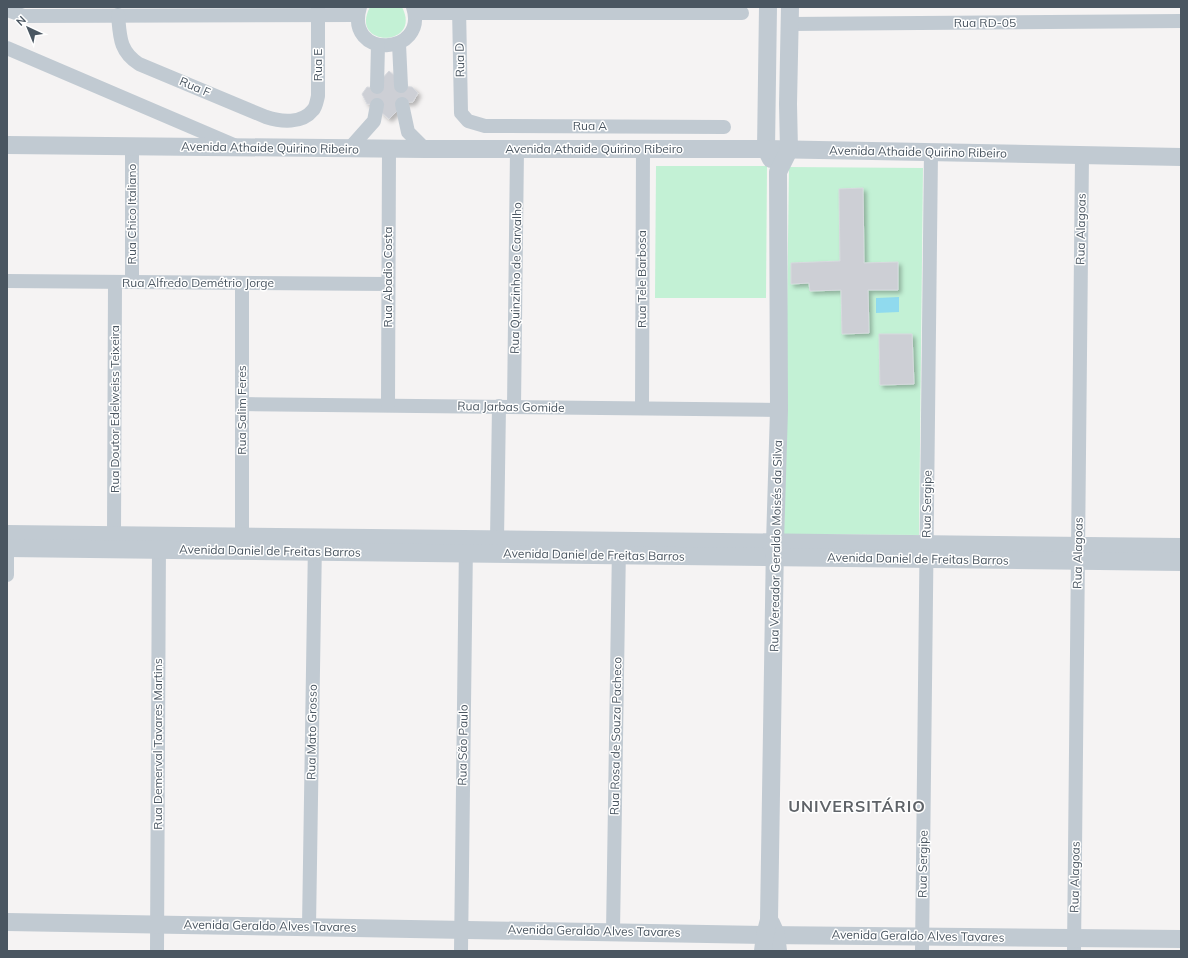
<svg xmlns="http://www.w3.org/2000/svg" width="1188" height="958" viewBox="0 0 1188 958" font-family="Mulish,sans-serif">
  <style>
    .green { fill: #c3f1d5 }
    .water { fill: #90daee }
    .building { fill: #cdcfd5; stroke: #d7d9de; filter: url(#shadow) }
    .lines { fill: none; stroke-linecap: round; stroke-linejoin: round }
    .minor { stroke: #c1cad2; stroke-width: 14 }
    .tertiary { stroke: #c1cad2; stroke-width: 18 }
    .labels { text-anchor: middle; stroke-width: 3; stroke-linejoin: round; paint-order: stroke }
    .street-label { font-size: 12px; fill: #4a5661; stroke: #fff }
    .district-label { font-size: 16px; font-weight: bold; letter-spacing: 1px; fill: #5f6368; stroke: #fff }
  </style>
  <defs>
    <filter id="shadow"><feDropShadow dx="3" dy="3" stdDeviation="2" flood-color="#0004"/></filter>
  </defs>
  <rect width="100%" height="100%" fill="#f5f3f3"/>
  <g class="green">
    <path d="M370,7H402C423,48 348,48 370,7Z"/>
    <path d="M656,166H767L766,298H655Z"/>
    <path d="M789,167L923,168L919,535L784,534Z"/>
  </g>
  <path class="water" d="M899,297V312L876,313V298Z"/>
  <g class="building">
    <path d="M389,71L400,80V86L412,87L418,93L413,102L396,103L397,111L389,119L381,112V105L367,104L362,94L367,87L378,88L379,82Z"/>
    <path d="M863,188L864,263L898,262V290H868L869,333L842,334L841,290L810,291L809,283L791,284V263L840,261L839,189Z"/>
    <path d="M879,334H912L914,384L880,385Z"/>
  </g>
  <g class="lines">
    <g class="minor">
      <path d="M360,7C344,60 429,56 413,7"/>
      <path d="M459,7L461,113L468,121L485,126L724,127"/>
      <path d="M7,10L24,16L357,15"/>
      <path d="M415,13H742"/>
      <path d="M118,15C120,36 119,51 139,64L266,117C281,122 302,124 313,110C316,107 317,100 318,96V7"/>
      <path d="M789,24L1181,21"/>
      <path d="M399,44L401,86"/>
      <path d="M7,48L236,146"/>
      <path d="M377,87L378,45"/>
      <path d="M402,104L408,132L425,149"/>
      <path d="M132,146V282"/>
      <path d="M350,148L374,121L377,105"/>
      <path d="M7,281L388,284"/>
      <path d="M242,404L779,410"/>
      <path d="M388,405L389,149"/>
      <path d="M514,407L517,149"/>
      <path d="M642,408L643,149"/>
      <path d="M114,536L115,282"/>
      <path d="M242,537V283"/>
      <path d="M497,540L499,406"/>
      <path d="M7,575V538"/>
      <path d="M309,927L315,542"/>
      <path d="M613,932L619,546"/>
      <path d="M157,951L159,539"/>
      <path d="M461,951L466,543"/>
      <path d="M922,951L931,152"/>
      <path d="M1074,951L1082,155"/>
    </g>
    <g class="tertiary">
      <path d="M768,7L766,149L771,159"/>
      <path d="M7,145L425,149H766L1181,157"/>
      <path d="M7,534L1181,547"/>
      <path d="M7,548L1181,562"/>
      <path d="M7,922L765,935L1181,939"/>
      <path d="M771,923L776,934L778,951"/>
      <path d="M763,951L765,935L769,920L775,543L779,410L778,172L789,150L788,104L790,7"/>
    </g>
  </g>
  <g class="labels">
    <g class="street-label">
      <text x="985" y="27">Rua RD-05</text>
      <text transform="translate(460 60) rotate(-91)" y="4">Rua D</text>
      <text transform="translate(318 65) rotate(-90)" y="4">Rua E</text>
      <text transform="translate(195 87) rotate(23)" y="4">Rua F</text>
      <text x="590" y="130">Rua A</text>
      <text transform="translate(270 148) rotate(1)" y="4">Avenida Athaide Quirino Ribeiro</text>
      <text x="594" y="153">Avenida Athaide Quirino Ribeiro</text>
      <text transform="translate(918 152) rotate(1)" y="4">Avenida Athaide Quirino Ribeiro</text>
      <text transform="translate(132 214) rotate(-90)" y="4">Rua Chico Italiano</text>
      <text transform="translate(1081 229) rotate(-89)" y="4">Rua Alagoas</text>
      <text transform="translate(388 277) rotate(-90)" y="4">Rua Abadio Costa</text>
      <text transform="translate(516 278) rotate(-89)" y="4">Rua Quinzinho de Carvalho</text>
      <text transform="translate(642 279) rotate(-90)" y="4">Rua Tele Barbosa</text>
      <text x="198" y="287">Rua Alfredo Demétrio Jorge</text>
      <text transform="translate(511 407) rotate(1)" y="4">Rua Jarbas Gomide</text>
      <text transform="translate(115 409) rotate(-90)" y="4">Rua Doutor Edelweiss Teixeira</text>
      <text transform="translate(242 410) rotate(-90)" y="4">Rua Salim Feres</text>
      <text transform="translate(927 504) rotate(-89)" y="4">Rua Sergipe</text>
      <text transform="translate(776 546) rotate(-89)" y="4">Rua Vereador Geraldo Moisés da Silva</text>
      <text transform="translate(270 551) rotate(1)" y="4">Avenida Daniel de Freitas Barros</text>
      <text transform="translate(1078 553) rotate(-89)" y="4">Rua Alagoas</text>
      <text transform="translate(594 555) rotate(1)" y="4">Avenida Daniel de Freitas Barros</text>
      <text transform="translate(918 559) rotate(1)" y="4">Avenida Daniel de Freitas Barros</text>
      <text transform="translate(312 732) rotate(-89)" y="4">Rua Mato Grosso</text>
      <text transform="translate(616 736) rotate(-89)" y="4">Rua Rosa de Souza Pacheco</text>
      <text transform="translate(158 744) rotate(-90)" y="4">Rua Demerval Tavares Martins</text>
      <text transform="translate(463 745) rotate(-89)" y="4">Rua São Paulo</text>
      <text transform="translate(923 864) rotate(-89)" y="4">Rua Sergipe</text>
      <text transform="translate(1075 877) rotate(-89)" y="4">Rua Alagoas</text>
      <text transform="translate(270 926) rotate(1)" y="4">Avenida Geraldo Alves Tavares</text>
      <text transform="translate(594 931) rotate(1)" y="4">Avenida Geraldo Alves Tavares</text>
      <text transform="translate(918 936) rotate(1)" y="4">Avenida Geraldo Alves Tavares</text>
    </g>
    <g class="district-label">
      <text x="857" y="812">UNIVERSITÁRIO</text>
    </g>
  </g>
  <rect width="1188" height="958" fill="none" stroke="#4a5661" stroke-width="16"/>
  <g transform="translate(28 28) rotate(316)" stroke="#ffffff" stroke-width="3" paint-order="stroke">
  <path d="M0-3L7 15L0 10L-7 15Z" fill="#4a5661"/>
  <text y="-6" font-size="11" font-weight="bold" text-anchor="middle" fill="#4a5661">N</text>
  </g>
</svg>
